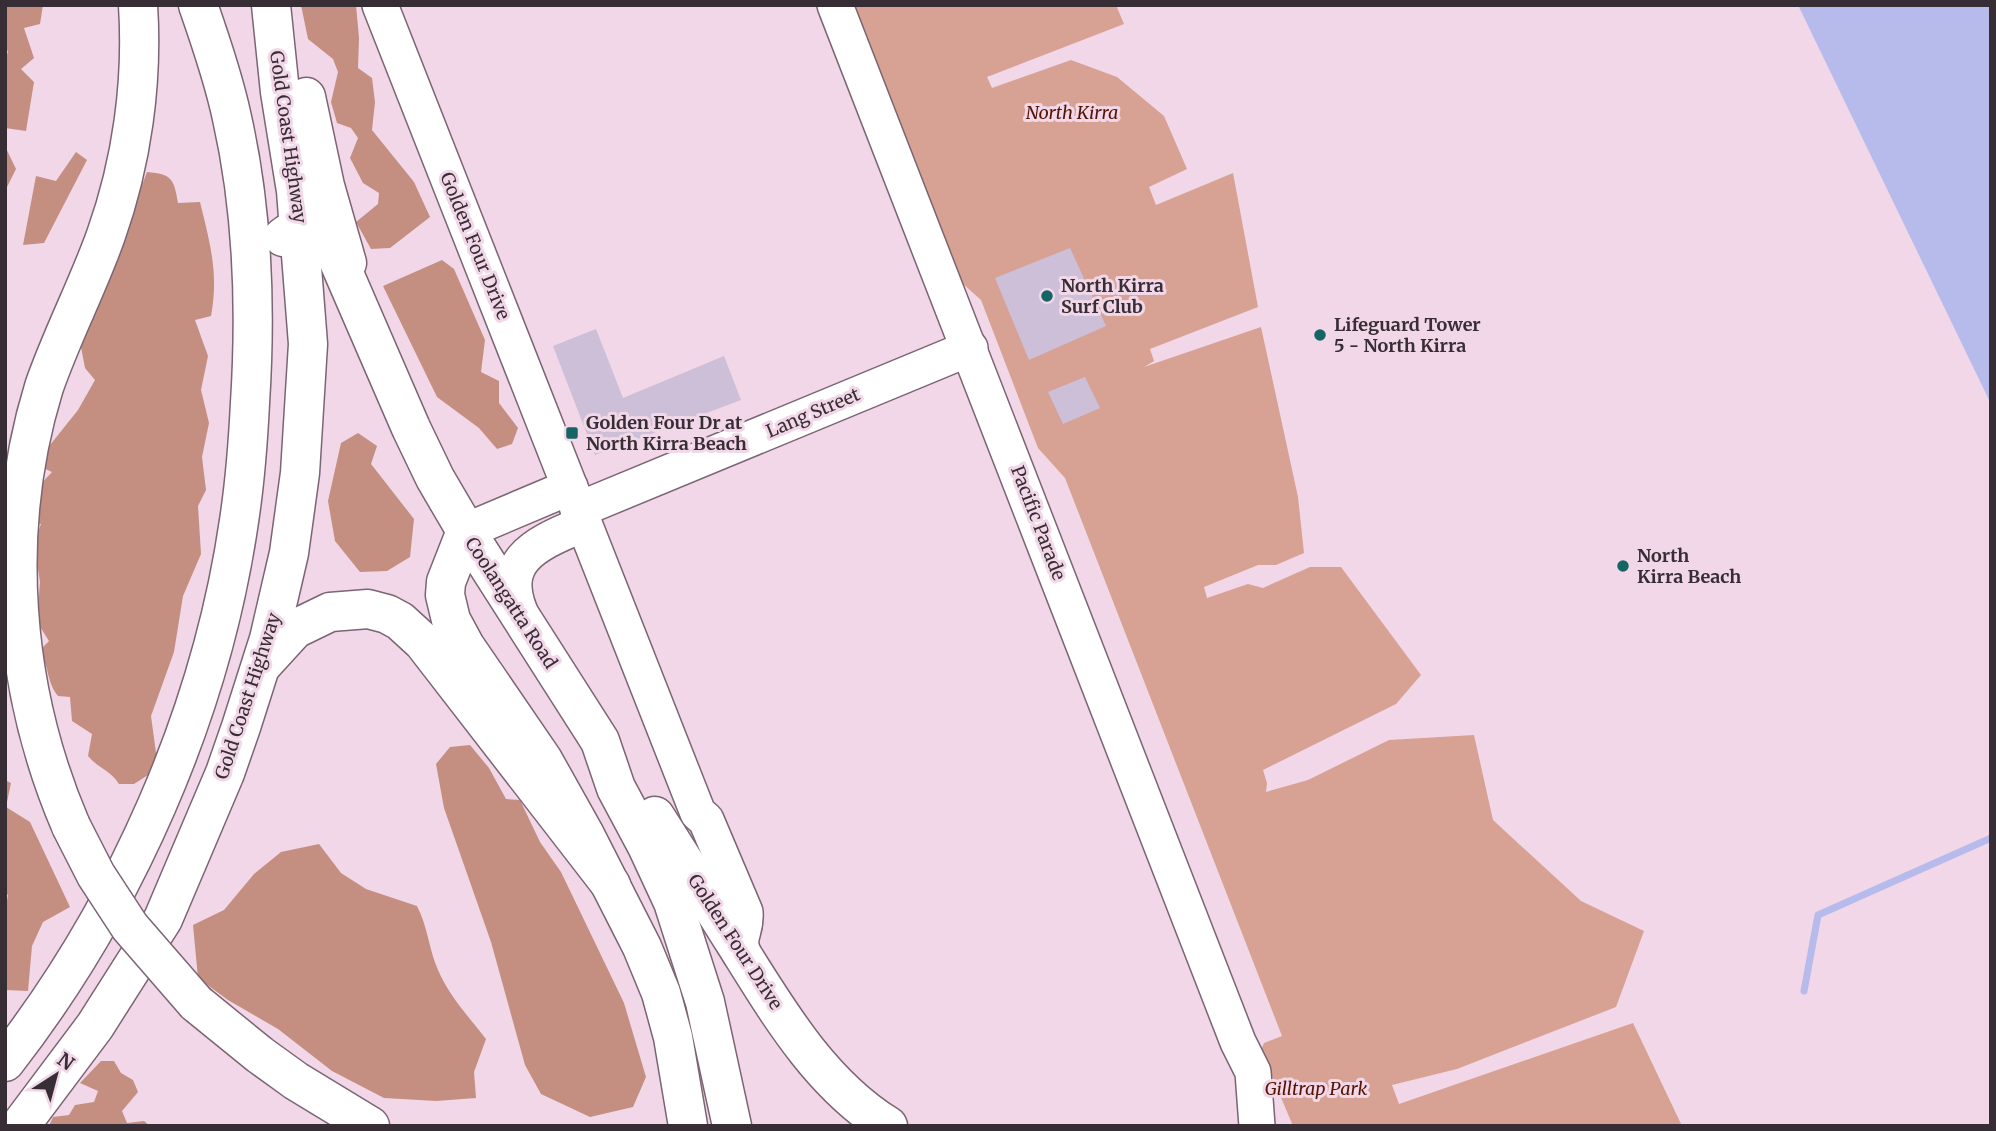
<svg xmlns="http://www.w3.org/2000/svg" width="1996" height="1131" viewBox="0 0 1996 1131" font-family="Merriweather,serif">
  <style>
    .green { fill: #d7a293 }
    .forest { fill: #c48f80 }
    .water { fill: #b7bbeb }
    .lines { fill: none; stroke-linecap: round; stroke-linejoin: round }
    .stream { stroke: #b7bbeb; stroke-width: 7 }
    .building { fill: #ccbfd7 }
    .minor-casing { stroke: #7b6473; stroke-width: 38 }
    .major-casing { stroke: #7b6473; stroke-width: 41 }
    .highway-casing { stroke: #7b6473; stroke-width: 41 }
    .minor { stroke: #fff; stroke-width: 35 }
    .major { stroke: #fff; stroke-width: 38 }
    .highway { stroke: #fff; stroke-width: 38 }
    .highway-bridge-casing { stroke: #7b6473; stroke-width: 41; stroke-linecap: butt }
    .highway-bridge { stroke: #fff; stroke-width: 38 }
    .poi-dot { fill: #166565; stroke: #f1d7e8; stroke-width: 2.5 }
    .labels { text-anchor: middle; stroke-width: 6; stroke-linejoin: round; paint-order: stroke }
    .park-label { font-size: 18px; font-style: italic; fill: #541402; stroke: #f1d7e8 }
    .street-label { font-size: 18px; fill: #372d34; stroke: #f1d7e8 }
    .poi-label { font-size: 18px; font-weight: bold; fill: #372d34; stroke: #f1d7e8; text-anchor: start }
  </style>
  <rect width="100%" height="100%" fill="#f1d7e8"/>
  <path class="green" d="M854,5H1116L1124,24L987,77L992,88L1071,60L1117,77L1164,116L1187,169L1149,187L1156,205L1233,173L1258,307L1150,349L1154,361L1144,367L1261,327L1298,497L1304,553L1276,565H1258L1204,587L1207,598L1248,584L1263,588L1310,567H1341L1421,675L1396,704L1263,770L1267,783L1266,792L1308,780L1389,740L1474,735L1493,820L1581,901L1644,931L1616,1007L1457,1069L1392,1085L1399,1104L1633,1023L1682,1126H1293L1261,1050L1264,1043L1282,1036L1065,478L1038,448L981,300L961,282Z"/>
  <g class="forest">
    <path d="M5,5H43L40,24L24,28L34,58L21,69L34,82L26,131L5,128V55L8,53L5,42Z"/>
    <path d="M301,5H356L359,38L358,68L372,78L375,102L372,130L414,182L430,217L390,248L371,249L356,222L378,204L379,193L363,183L350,158L358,138L351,128L337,123L331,102L338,72L333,59L308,39Z"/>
    <path d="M5,146L16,169L5,191Z"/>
    <path d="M76,152L87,160L44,243L23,245L36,176L56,181Z"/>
    <path d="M147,172C172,174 174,179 178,203L200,202C210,243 219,274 211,316L195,320L208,356L201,390L209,423L202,457L206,490L198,506L201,554L183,596L174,652L151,716L157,760L148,775L134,784H119C110,770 99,769 88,756L92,734L72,721L70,697L58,696C46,681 50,667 39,651L49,641L37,622L40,582L34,543L41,524L31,522L37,488L52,472L41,467L46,450L78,410L95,380L85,368L81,347Z"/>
    <path d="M442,260L454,269L485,340L481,372L499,381V403L518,428L512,444L497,449L479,428L437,397L383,286Z"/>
    <path d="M358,433L377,446L371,464L414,519L410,557L387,571L360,572L335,541L328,501L341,443Z"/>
    <path d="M470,745L489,768L506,799L520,800L540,842L561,872L624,1003L646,1077L633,1107L590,1117L541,1094L525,1065L491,942L444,808L436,764L450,747Z"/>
    <path d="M5,780L11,783L6,807L30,822L70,907L43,922L32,946L28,991L5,990V912L8,895L5,893Z"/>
    <path d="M319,844L341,873L366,889L417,906C428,927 429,950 438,970C449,996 469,1017 486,1039L474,1072L476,1098L436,1101L384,1098L332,1071L278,1029L228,1000L198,978L193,925L224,910L254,874L281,852Z"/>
    <path d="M101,1061H114L121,1073L133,1080L138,1092L122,1111L127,1123L144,1121L150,1126H49L53,1117L69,1115L75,1105L94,1102L98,1091L80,1083Z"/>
  </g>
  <path class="water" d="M1798,5H1991V404Z"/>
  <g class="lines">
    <path class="stream" d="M1804,991L1818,915L1991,838"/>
  </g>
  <g class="building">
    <path d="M1070,248L1106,326L1029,360L995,278Z"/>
    <path d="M596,329L623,398L724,356L741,400L595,455L553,346Z"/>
    <path d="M1085,377L1100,408L1063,424L1048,392Z"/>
  </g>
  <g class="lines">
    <g class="minor-casing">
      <g id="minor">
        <path d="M380,5L698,813L706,820L745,912C747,936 733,935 747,962"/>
        <path d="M835,5L1238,1042L1253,1072L1257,1126"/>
        <path d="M578,510L970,348"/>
        <path d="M466,531L570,487"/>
        <path d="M524,621C494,560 536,544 583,524"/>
      </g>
    </g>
    <g class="major-casing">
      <g id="major">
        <path d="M466,531L446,582L445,595L451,620L465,646L543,760L585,835L642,947L661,993L673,1037L688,1126"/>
        <path d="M466,531L600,741L616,788L647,846L673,902L705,1002L732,1126"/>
        <path d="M655,816C682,858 708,900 735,943C777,1010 819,1083 888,1126"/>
      </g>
    </g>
    <g class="highway-casing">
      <g id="highway">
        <path d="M306,97L325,186L347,263"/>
        <path d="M283,237C305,219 323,235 336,255L411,428L435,478L466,531"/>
        <path d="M263,664L295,629L330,612L368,609L387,614L400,621L423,642L611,885"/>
        <path d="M71,826C12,689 0,530 44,387C62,335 88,286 106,235C132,162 143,82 138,5"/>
        <path d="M196,1003L260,1055L296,1081L370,1126"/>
        <path d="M5,1062C125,908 211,714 239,521C245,482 248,443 250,403C256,309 253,211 232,118C224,80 211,42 198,5"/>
        <path d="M20,1126L95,1026L163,919L225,773L241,727L269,639L289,553L300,473L308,344L296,191L280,92L271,5"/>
      </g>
    </g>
    <use href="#minor" class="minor"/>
    <use href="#major" class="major"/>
    <use href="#highway" class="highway"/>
    <g class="highway-bridge-casing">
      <path id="highway-bridge" d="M71,826L96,875L130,927L196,1003"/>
    </g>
    <use href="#highway-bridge" class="highway-bridge"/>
  </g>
  <g class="poi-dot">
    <circle cx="1047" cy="296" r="7"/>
    <circle cx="1320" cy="335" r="7"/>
    <rect x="565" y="426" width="14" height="14" rx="3.5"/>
    <circle cx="1623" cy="566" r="7"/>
  </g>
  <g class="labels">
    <g class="park-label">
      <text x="1072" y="119">North Kirra</text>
      <text x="1316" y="1095">Gilltrap Park</text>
    </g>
    <g class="street-label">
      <text transform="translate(288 137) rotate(82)" y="6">Gold Coast Highway</text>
      <text transform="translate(475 246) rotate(68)" y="6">Golden Four Drive</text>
      <text transform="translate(813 413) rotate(-23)" y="6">Lang Street</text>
      <text transform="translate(1038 523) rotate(69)" y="6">Pacific Parade</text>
      <text transform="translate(511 603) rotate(57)" y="6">Coolangatta Road</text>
      <text transform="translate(248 696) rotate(-72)" y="6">Gold Coast Highway</text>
      <text transform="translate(735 942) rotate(57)" y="6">Golden Four Drive</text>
    </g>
    <g class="poi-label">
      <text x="1061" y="292">North Kirra<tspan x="1061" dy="21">Surf Club</tspan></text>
      <text x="1334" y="331">Lifeguard Tower<tspan x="1334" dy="21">5 - North Kirra</tspan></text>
      <text x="586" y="429">Golden Four Dr at<tspan x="586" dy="21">North Kirra Beach</tspan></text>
      <text x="1637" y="562">North<tspan x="1637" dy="21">Kirra Beach</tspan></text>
    </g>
  </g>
  <rect width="1996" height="1131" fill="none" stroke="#372d34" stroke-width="14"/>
  <g transform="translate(56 1075) rotate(36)" stroke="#f1d7e8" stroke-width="5" paint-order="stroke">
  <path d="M0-5L12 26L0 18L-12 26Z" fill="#372d34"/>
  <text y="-10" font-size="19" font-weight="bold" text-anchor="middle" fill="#372d34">N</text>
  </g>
</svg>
